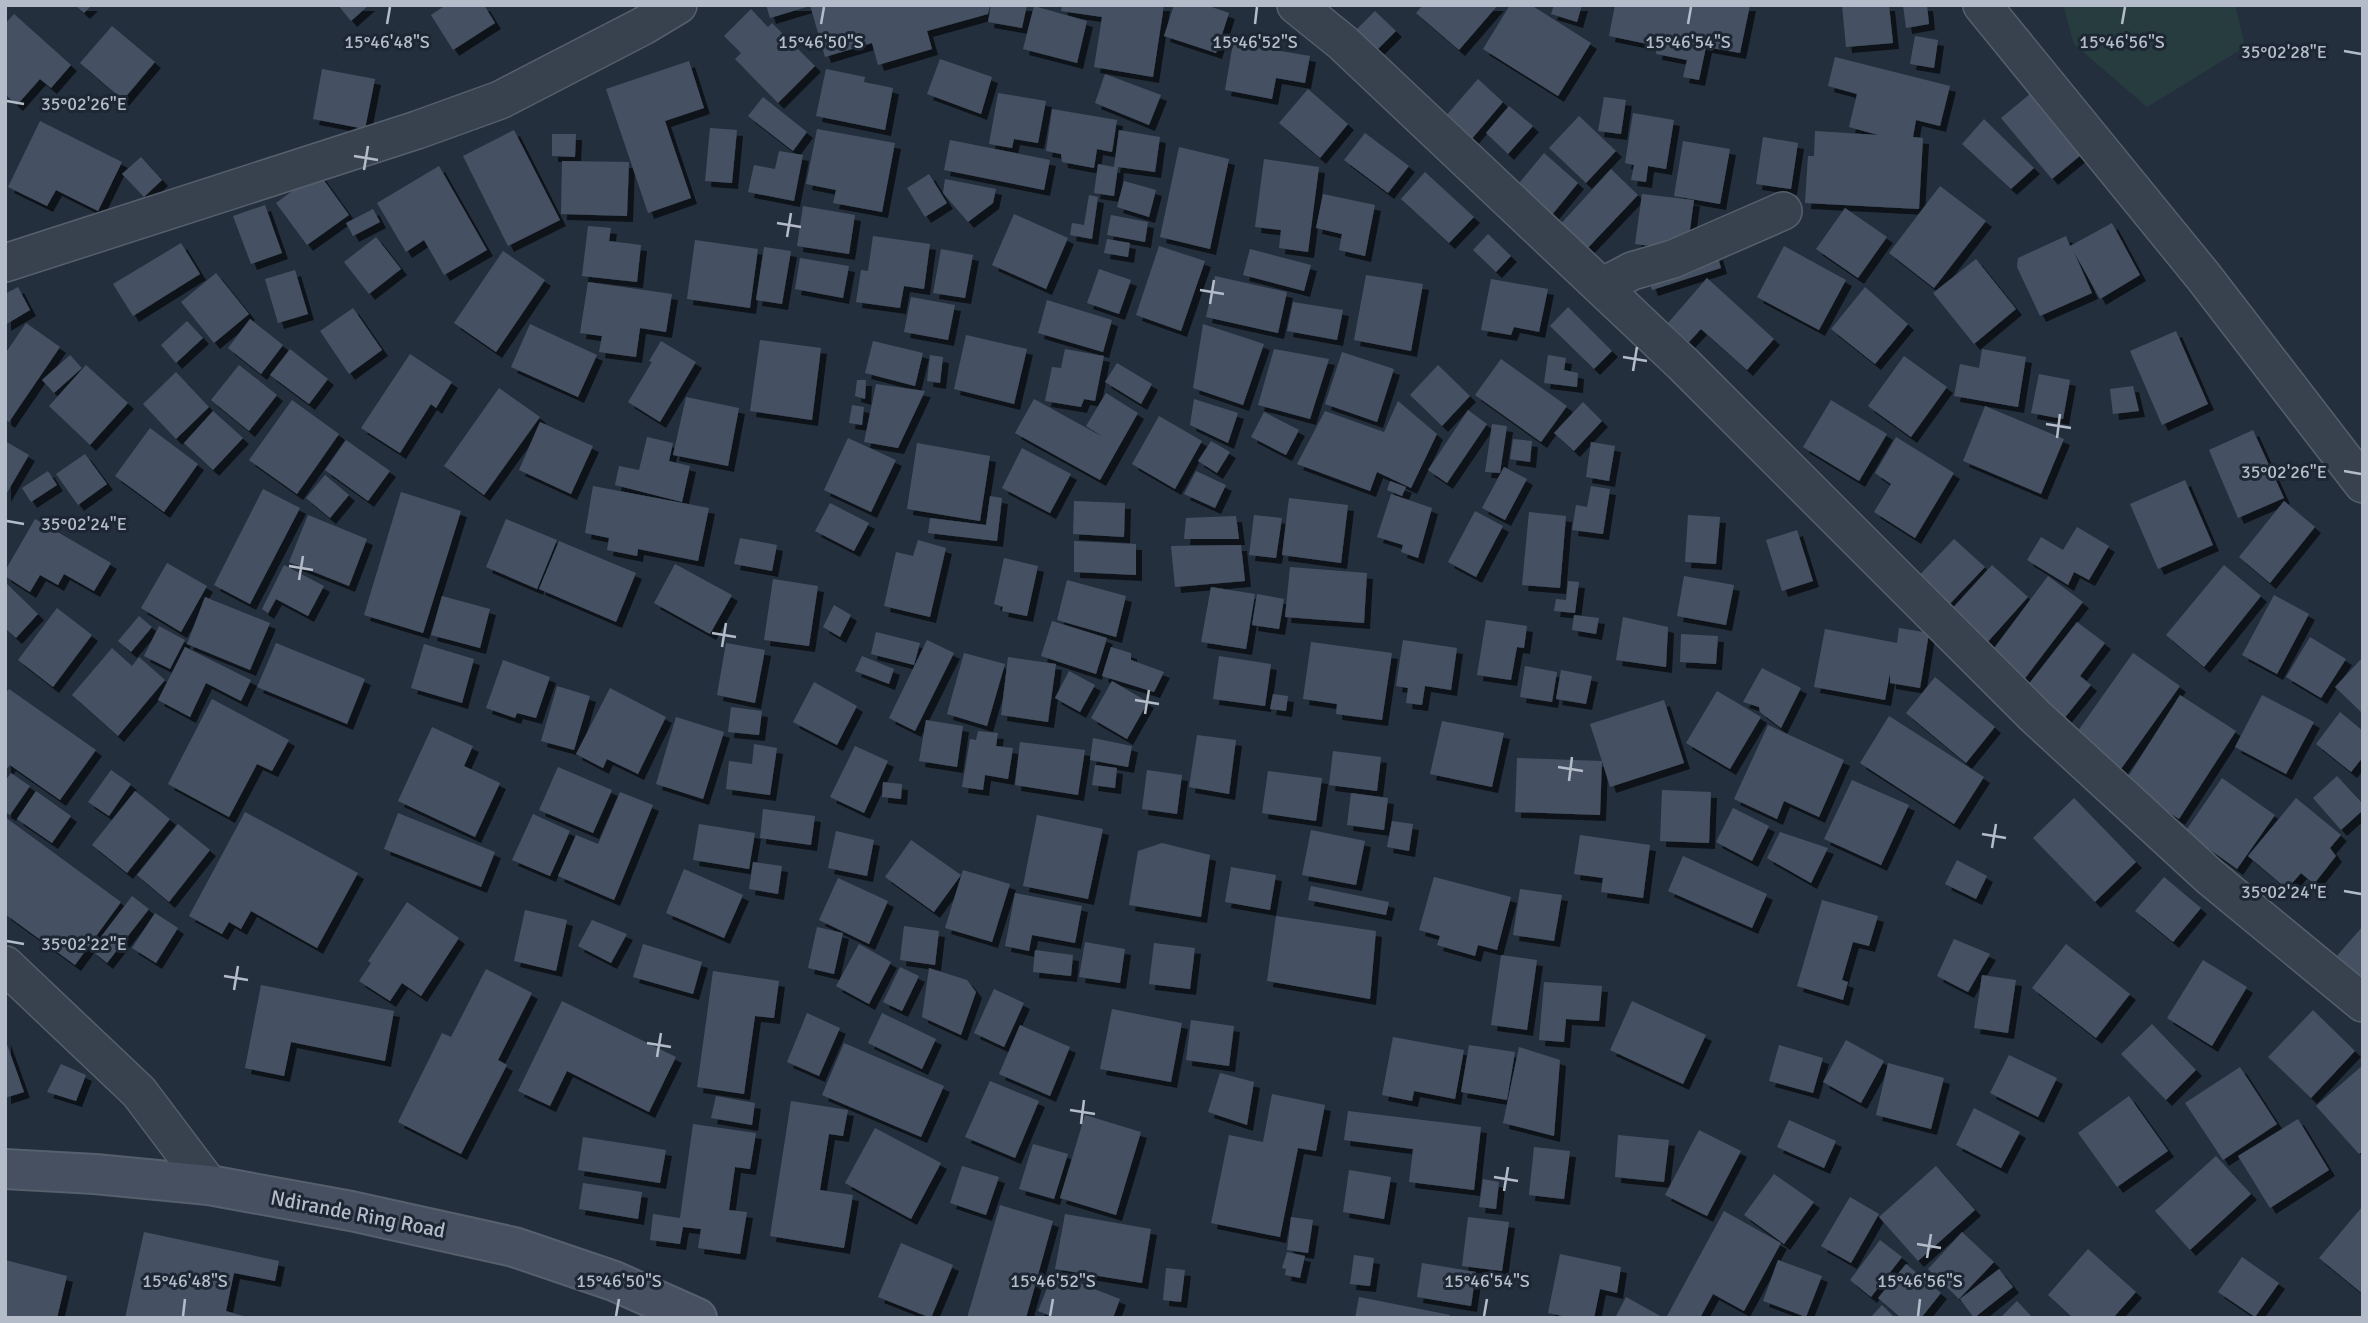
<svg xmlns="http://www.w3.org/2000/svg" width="2368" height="1323" viewBox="0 0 2368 1323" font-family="Signika,sans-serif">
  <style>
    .green { fill: #263c3f }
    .building { fill: #455162; filter: url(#shadow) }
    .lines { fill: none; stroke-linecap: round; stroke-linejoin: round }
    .street-casing { stroke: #565f6c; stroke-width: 40 }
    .secondary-casing { stroke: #565f6c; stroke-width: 42 }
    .street { stroke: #38414e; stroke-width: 37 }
    .secondary { stroke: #465061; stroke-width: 38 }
    .ticks { fill: none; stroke: #b4bcc9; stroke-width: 2.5 }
    .labels { text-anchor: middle; stroke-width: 6; stroke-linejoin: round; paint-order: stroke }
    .street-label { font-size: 21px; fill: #b4bcc9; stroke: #1d2633 }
    .ticks-label { font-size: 18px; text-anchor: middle; fill: #b4bcc9; stroke: #1d2633; stroke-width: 6; stroke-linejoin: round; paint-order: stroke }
  </style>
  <defs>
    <filter id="shadow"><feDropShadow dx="6" dy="6" stdDeviation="0" flood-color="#0009"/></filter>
  </defs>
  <rect width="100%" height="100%" fill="#242f3e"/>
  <path class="green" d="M2063,5H2241L2236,8L2245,47L2147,107L2074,44Z"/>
  <g class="building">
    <path d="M75,5H92L84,13Z"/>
    <path d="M338,5H369L351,21Z"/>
    <path d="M446,5H484L495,23L453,50L431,15Z"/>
    <path d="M766,5H810V6L770,18Z"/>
    <path d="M810,5H990L988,14L927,31L932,49L878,65L872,43L825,57Z"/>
    <path d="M991,5H1027L1022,28L988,22Z"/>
    <path d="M1062,5H1164L1153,77L1094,67L1102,17L1061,11Z"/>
    <path d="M1174,5H1206L1229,13L1216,53L1164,36Z"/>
    <path d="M1423,5H1498L1459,50L1416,13Z"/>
    <path d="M1510,5H1531L1591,43L1558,96L1483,49Z"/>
    <path d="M1554,5H1582L1577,22L1551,14Z"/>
    <path d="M1615,5H1750L1740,53L1706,47L1699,80L1683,77L1687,60L1656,54L1657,46L1609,36Z"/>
    <path d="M1842,5H1889L1893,43L1846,47Z"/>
    <path d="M1903,5H1927L1929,24L1906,28Z"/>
    <path d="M1034,6L1087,21L1077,63L1023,49Z"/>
    <path d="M751,9L768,27L772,23L815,66L778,103L735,59L741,53L724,36Z"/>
    <path d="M1375,11L1396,31L1370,57L1350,36Z"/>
    <path d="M14,14L71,65L51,88L40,79L17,105L5,94V24Z"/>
    <path d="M112,26L155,62L123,100L80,63Z"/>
    <path d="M1915,36L1938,40L1934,68L1910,64Z"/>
    <path d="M1233,43L1310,56L1305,83L1276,78L1272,99L1225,90Z"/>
    <path d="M1835,57L1950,86L1940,126L1916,120L1913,137L1923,138L1919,209L1805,203L1808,156H1814L1815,131L1878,135L1849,127L1857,94L1828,86Z"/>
    <path d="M940,59L992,77L981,114L927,94Z"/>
    <path d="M689,61L704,108L665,121L691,198L648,213L606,89Z"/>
    <path d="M322,69L375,79L365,129L313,119Z"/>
    <path d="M826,69L865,77L864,82L893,88L885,130L816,116Z"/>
    <path d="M1105,74L1161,95L1149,125L1095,103Z"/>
    <path d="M1478,79L1503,102L1465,147L1438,125Z"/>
    <path d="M1308,89L1348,124L1320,158L1279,123Z"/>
    <path d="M998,93L1046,101L1038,143L1014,139L1012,148L989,144Z"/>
    <path d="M2030,94L2081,155L2052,179L2001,118Z"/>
    <path d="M763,97L807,132L793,151L748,116Z"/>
    <path d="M1604,97L1626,100L1621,134L1598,131Z"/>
    <path d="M1509,106L1533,126L1508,154L1486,133Z"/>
    <path d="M1052,109L1117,120L1112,152L1097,149L1094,168L1062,162L1061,154L1046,151Z"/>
    <path d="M1633,113L1674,120L1666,169L1648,166L1646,182L1631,180L1634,165L1625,163Z"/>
    <path d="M1579,116L1616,151L1586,183L1549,148Z"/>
    <path d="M1984,119L2034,168L2011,189L1962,144Z"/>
    <path d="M40,121L122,162L98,211L56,190L47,206L8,187Z"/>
    <path d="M710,128L737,130L732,183L705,181Z"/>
    <path d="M817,129L895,143L882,212L833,203L836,190L806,184Z"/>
    <path d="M514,130L560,220L508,246L463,156Z"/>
    <path d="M1119,130L1160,137L1155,172L1118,167L1114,196L1094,193L1098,164L1114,167Z"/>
    <path d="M1365,133L1409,166L1388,193L1344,160Z"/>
    <path d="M552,134H576L575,157L552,156Z"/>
    <path d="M1763,137L1798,143L1791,189L1756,184Z"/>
    <path d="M950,140L1050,160L1044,190L944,170Z"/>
    <path d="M1683,141L1730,149L1720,204L1674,196Z"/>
    <path d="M1179,147L1229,159L1210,249L1160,237Z"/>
    <path d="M779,151L803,155L794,201L748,192L754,165L775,169Z"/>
    <path d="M1544,153L1578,183L1551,216L1516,187Z"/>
    <path d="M141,157L162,180L144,197L122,174Z"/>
    <path d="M1264,159L1319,167L1308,252L1279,248L1281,230L1255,227Z"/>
    <path d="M562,161L629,162L627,216L561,214Z"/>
    <path d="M439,166L487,250L444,275L424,240L406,252L377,203Z"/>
    <path d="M1611,169L1638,195L1583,253L1557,228Z"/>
    <path d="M318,172L349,215L307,245L276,203Z"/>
    <path d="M1425,172L1474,217L1449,243L1401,199Z"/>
    <path d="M929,174L947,203L925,217L907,188Z"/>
    <path d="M945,179L996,189L993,203L968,222L943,193Z"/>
    <path d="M1124,181L1156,190L1149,217L1117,207Z"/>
    <path d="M1940,186L1986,221L1934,288L1889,253Z"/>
    <path d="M1323,194L1375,205L1365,256L1339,250L1342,234L1316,228Z"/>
    <path d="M1642,194L1694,200L1687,251L1635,244Z"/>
    <path d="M1089,195L1098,197L1092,239L1070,235L1072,223L1084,225Z"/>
    <path d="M265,205L282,253L251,264L233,216Z"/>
    <path d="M803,206L855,215L849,254L797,246Z"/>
    <path d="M1845,208L1887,237L1858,278L1816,249Z"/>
    <path d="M373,209L380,222L353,236L346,223Z"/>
    <path d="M1014,214L1068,238L1046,289L992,265Z"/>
    <path d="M1111,215L1148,222L1145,242L1107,235Z"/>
    <path d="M2112,223L2140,275L2100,299L2074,252L2092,293L2040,316L2017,267L2018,258L2066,236L2070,246Z"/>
    <path d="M588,226L611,228L609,241L641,245L637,282L582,276Z"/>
    <path d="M1488,234L1511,256L1496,272L1473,250Z"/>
    <path d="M873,236L930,244L924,289L904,286L900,308L856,302L861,270L868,271Z"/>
    <path d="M376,237L401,269L369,294L344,262Z"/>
    <path d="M1107,239L1130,243L1128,257L1104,253Z"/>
    <path d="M695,240L758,249L750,308L687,299Z"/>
    <path d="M181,243L200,274L133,316L113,284Z"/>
    <path d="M1159,246L1205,261L1181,331L1136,315Z"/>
    <path d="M1784,246L1846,280L1819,330L1757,297Z"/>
    <path d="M764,247L791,251L782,304L756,300Z"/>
    <path d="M941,249L973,255L965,298L933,293Z"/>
    <path d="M1250,249L1311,265L1304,291L1243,275Z"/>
    <path d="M503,251L545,280L496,352L454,323Z"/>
    <path d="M1717,254L1721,268L1652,290L1647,275Z"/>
    <path d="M800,258L849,266L843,298L795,289Z"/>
    <path d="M1976,259L2016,309L1974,344L1933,293Z"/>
    <path d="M1099,269L1131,280L1119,314L1087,303Z"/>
    <path d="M295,270L308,314L278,323L265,279Z"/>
    <path d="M216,273L249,314L214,343L181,302Z"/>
    <path d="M1366,275L1423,284L1411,351L1354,340Z"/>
    <path d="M1215,276L1287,292L1278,333L1206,317Z"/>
    <path d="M1707,278L1774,339L1747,370L1701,329L1689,342L1668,323Z"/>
    <path d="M1491,279L1548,289L1539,332L1514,327L1511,335L1481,330Z"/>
    <path d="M588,282L672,294L666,332L640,328L636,357L599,352L602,336L580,333Z"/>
    <path d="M18,287L30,310L5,325V294Z"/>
    <path d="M1865,287L1908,324L1875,364L1831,329Z"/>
    <path d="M911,297L955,305L948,340L904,332Z"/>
    <path d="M1047,300L1112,320L1103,352L1038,333Z"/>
    <path d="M1293,302L1343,310L1337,340L1287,331Z"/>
    <path d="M1568,307L1612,351L1594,369L1550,326Z"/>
    <path d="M353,308L382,350L349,374L320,331Z"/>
    <path d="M250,319L283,345L261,374L228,348Z"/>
    <path d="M187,321L203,338L176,363L161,345Z"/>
    <path d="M26,323L60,347L9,422L5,419V354Z"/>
    <path d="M530,324L597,355L578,397L511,367Z"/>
    <path d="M1203,324L1264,344L1243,405L1193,388Z"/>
    <path d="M2176,331L2208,404L2162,425L2130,351Z"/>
    <path d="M966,335L1027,349L1014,404L954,389Z"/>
    <path d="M760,340L821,348L812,420L750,411Z"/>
    <path d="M661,341L696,362L660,422L628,402L652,362L649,361Z"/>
    <path d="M873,341L923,353L915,386L865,373Z"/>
    <path d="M290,349L328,379L309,404L270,375Z"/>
    <path d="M1065,349L1104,356L1095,401L1084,399L1081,407L1045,401L1052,367L1061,368Z"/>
    <path d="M1274,349L1329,359L1310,419L1258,405Z"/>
    <path d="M1982,349L2026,357L2018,407L1954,396L1960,364L1979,368Z"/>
    <path d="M1342,352L1394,369L1377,422L1325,404Z"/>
    <path d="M410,354L452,382L436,408L431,404L400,453L361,428Z"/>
    <path d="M70,355L82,368L54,393L42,380Z"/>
    <path d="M930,355L943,357L940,383L927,381Z"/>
    <path d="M1548,355L1566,358L1564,370L1578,373L1577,387L1544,383Z"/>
    <path d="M1904,356L1947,387L1911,437L1868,406Z"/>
    <path d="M1501,359L1567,406L1541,442L1475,395Z"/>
    <path d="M1117,363L1152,384L1141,404L1105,382Z"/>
    <path d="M86,365L128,403L90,445L49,406Z"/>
    <path d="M239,365L277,395L249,431L211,400Z"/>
    <path d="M1438,365L1470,396L1442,426L1410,395Z"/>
    <path d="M176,372L209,407L176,439L143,404Z"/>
    <path d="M2039,374L2070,380L2063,419L2031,413Z"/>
    <path d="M857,380H866L865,399L855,396Z"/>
    <path d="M876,384L925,391L898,448L864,442Z"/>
    <path d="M2133,386L2139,411L2113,414L2110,389Z"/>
    <path d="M499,388L540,417L484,495L444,466Z"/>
    <path d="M1106,393L1138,413L1100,480L1015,433L1034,399L1103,437L1086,426Z"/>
    <path d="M686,397L739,408L728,466L673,455Z"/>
    <path d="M1194,399L1238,413L1228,443L1190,425Z"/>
    <path d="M292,400L339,434L297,494L249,460Z"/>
    <path d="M1831,400L1887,434L1859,481L1803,447Z"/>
    <path d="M1398,401L1437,434L1411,488L1377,472L1370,491L1297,464L1325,411L1384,432Z"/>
    <path d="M1583,402L1602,421L1574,451L1554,433Z"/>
    <path d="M852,405L864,407L862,425L849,423Z"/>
    <path d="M1985,406L2064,439L2041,494L1963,461Z"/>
    <path d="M1468,410L1487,424L1447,483L1428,470Z"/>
    <path d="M213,411L243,438L213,470L184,443Z"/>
    <path d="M1264,412L1299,430L1286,455L1251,437Z"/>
    <path d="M1159,416L1202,441L1175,489L1132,464Z"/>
    <path d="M540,422L593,446L571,494L519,470Z"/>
    <path d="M1492,424L1507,426L1500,473L1485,472Z"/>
    <path d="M150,428L198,464L164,512L115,476Z"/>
    <path d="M2253,430L2284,498L2238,518L2209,450Z"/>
    <path d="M647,437L673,443L669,461L690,466L682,502L615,485L619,466L639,470Z"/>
    <path d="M1896,437L1954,473L1915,538L1874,512L1891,484L1875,473Z"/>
    <path d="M848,438L896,460L871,512L824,490Z"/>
    <path d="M1513,439L1532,441L1530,462L1510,459Z"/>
    <path d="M346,440L390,471L368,501L325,470Z"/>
    <path d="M5,441L29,455L5,496Z"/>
    <path d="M1211,441L1230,452L1217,473L1198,461Z"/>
    <path d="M1591,442L1615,446L1609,481L1586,477Z"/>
    <path d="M917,443L990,456L980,521L907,509Z"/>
    <path d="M1022,448L1071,474L1050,513L1002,488Z"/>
    <path d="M85,454L107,484L78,505L56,474Z"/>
    <path d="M1504,467L1527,479L1505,520L1482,508Z"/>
    <path d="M48,471L57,485L31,502L22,488Z"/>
    <path d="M1196,471L1226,485L1215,508L1184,494Z"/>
    <path d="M325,475L349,495L330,518L306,498Z"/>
    <path d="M2185,480L2213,545L2158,569L2130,504Z"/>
    <path d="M1390,481L1406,487L1402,496L1387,490Z"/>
    <path d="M593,486L709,508L698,561L638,549L637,556L607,550L609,538L585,533Z"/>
    <path d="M1591,486L1610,489L1603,534L1572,530L1576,505L1587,507Z"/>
    <path d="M263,489L300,508L250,604L214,585Z"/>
    <path d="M401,492L461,511L423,633L364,615Z"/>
    <path d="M1391,494L1432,508L1418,558L1401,552L1403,545L1377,537Z"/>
    <path d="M990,496L1002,498L997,541L928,533L930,518L986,525Z"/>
    <path d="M1289,498L1348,505L1341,563L1282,555Z"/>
    <path d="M1074,501L1125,503L1124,537L1073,534Z"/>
    <path d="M2284,501L2315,527L2270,583L2239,557Z"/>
    <path d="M830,503L869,523L854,551L815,531Z"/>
    <path d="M1475,511L1503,526L1476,577L1448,562Z"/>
    <path d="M1529,512L1566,516L1560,588L1522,585Z"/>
    <path d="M308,515L367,539L349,586L289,562Z"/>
    <path d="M1254,515L1282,518L1276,558L1249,555Z"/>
    <path d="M1688,515L1720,517L1716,564L1685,562Z"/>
    <path d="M1236,516L1239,539H1184L1186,518Z"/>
    <path d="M35,519L111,563L94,591L64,574L58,585L40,575L30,592L5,576V571Z"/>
    <path d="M506,519L557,540L537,589L486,567Z"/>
    <path d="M2077,527L2109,546L2089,580L2074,572L2068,585L2027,560L2041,537L2063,550Z"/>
    <path d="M1797,530L1813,581L1782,591L1766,540Z"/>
    <path d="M740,538L777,545L772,571L734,564Z"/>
    <path d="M1954,539L1985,567L1944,610L1913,582Z"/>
    <path d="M918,540L946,548L930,617L884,606L896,552L913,556Z"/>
    <path d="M559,541L636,573L616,622L539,589Z"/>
    <path d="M1074,541L1136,544V575L1074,572Z"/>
    <path d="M1241,545L1245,581L1175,587L1171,546Z"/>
    <path d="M1004,558L1038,566L1027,616L1002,611L1003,607L994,604Z"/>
    <path d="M167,563L207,586L181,632L141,608Z"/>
    <path d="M675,564L732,595L710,634L654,603Z"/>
    <path d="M284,565L324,586L308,616L276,599L268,613L262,609Z"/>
    <path d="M1992,565L2028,597L1985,645L1949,612Z"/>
    <path d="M2224,565L2261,596L2204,667L2166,635Z"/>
    <path d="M1290,567L1367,573L1364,623L1285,617Z"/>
    <path d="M1684,576L1734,585L1726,625L1677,616Z"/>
    <path d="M2048,576L2083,602L2023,681L1989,655Z"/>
    <path d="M773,579L818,586L809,646L764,640Z"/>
    <path d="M1067,580L1126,596L1116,637L1057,620Z"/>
    <path d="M1568,581L1579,582L1575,613L1554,611L1556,599L1566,600Z"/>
    <path d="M7,584L38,614L16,638L5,628V586Z"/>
    <path d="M1211,587L1255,594L1246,649L1201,642Z"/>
    <path d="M1257,594L1284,599L1279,629L1252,625Z"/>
    <path d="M2274,595L2309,614L2277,674L2242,655Z"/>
    <path d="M442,596L490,609L480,648L431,635Z"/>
    <path d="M205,597L270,623L250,670L187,644Z"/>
    <path d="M834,605L851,615L840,637L823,627Z"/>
    <path d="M57,608L92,635L53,687L18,660Z"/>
    <path d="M1574,615L1599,618L1596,634L1572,630Z"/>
    <path d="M139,616L152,627L131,652L118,641Z"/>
    <path d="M1623,617L1668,627L1666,667L1616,660Z"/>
    <path d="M1486,620L1527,626L1524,648L1517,647L1511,680L1477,675Z"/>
    <path d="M1052,621L1107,638L1096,674L1041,656Z"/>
    <path d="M2077,622L2105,643L2080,676L2091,685L2063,720L2024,690Z"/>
    <path d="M159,626L185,640L170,669L144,656Z"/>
    <path d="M1899,628L1929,633L1920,688L1890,683V673L1885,700L1814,687L1825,629L1897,643Z"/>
    <path d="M876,632L920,643L914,665L871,654Z"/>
    <path d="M1681,634L1718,636L1716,664L1680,662Z"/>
    <path d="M2310,637L2346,659L2321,698L2286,677Z"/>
    <path d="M927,640L954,653L915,731L889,718Z"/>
    <path d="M1403,640L1457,648L1451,690L1425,686L1422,705L1406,703L1408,688L1396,686Z"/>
    <path d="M1311,642L1392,653L1382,720L1336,714L1337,704L1303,699Z"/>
    <path d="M276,643L365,679L347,724L257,687Z"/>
    <path d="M726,643L765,650L755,703L717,695Z"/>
    <path d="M424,644L474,659L462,703L411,688Z"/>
    <path d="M185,647L251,680L241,701L206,683L190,717L158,700Z"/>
    <path d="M1111,647L1131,653V660L1164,672L1154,692L1102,676Z"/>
    <path d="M112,648L132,666L139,657L165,680L118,736L72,695Z"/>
    <path d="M964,653L1005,664L987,726L947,714Z"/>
    <path d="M2133,653L2180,686L2121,769L2075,735Z"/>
    <path d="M862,656L894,669L889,684L855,671Z"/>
    <path d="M1219,656L1271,664L1265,706L1213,699Z"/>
    <path d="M1008,657L1056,664L1048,722L1001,715Z"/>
    <path d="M2363,657V714L2335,687Z"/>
    <path d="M503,660L550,677L536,718L517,713L515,718L486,708Z"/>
    <path d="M1525,666L1557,672L1552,702L1520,697Z"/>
    <path d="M1762,668L1801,688L1781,728L1760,712L1759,707L1743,702Z"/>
    <path d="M1561,670L1592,676L1586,704L1556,699Z"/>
    <path d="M1069,671L1095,685L1080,712L1055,698Z"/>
    <path d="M1935,677L1995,727L1966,763L1906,713Z"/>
    <path d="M1112,681L1148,702L1127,739L1091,718Z"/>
    <path d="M814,682L857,706L837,745L793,722Z"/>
    <path d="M557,686L590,696L574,750L541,741Z"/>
    <path d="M610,688L666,717L638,774L607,759L603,768L576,754Z"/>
    <path d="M9,689L96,750L60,800L10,765L5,771V693Z"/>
    <path d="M1717,691L1761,717L1730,769L1686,743Z"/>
    <path d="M1273,694L1288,696L1286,711L1270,709Z"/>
    <path d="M2180,695L2236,731L2179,819L2124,783Z"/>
    <path d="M2262,695L2314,722L2286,774L2235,747Z"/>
    <path d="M212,699L289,740L272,771L257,764L229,817L168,784Z"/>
    <path d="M1664,700L1684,763L1610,787L1602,761L1600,815L1515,812L1517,758L1602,761L1590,724Z"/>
    <path d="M731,707L762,711L759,735L728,732Z"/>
    <path d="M2340,712L2363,731V757L2351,772L2316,744Z"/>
    <path d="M1889,716L1984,777L1954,824L1860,763Z"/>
    <path d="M676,717L724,732L703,799L656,784Z"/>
    <path d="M926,720L963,726L957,767L919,761Z"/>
    <path d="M1442,721L1504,733L1492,787L1430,774Z"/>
    <path d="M1768,725L1844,760L1819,817L1784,801L1777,819L1734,799Z"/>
    <path d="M432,727L473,746L464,766L500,783L475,837L398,801Z"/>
    <path d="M978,731L998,733L996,746L1013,748L1008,779L985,775L983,790L962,787L970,739L976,740Z"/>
    <path d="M1197,735L1236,740L1229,794L1189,787Z"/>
    <path d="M1093,738L1132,746L1128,767L1090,760Z"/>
    <path d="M1020,742L1085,750L1078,795L1015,785Z"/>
    <path d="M754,744L777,748L770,795L726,789L729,761L752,764Z"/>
    <path d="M855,746L888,761L864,813L830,797Z"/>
    <path d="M1333,751L1381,757L1377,791L1329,785Z"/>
    <path d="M1095,765L1117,768L1115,788L1092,785Z"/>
    <path d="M558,767L612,790L593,833L539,810Z"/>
    <path d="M111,770L131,784L109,816L88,802Z"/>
    <path d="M1147,770L1182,775L1177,814L1142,809Z"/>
    <path d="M1268,771L1322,778L1316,821L1262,813Z"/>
    <path d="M11,773L30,786L10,815L5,812V781Z"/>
    <path d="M2337,776L2363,804V810L2341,830L2313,798Z"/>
    <path d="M2222,778L2275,815L2237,869L2185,832Z"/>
    <path d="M1852,780L1909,805L1881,865L1824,839Z"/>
    <path d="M883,782L902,784L901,799L882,797Z"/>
    <path d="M1662,790L1711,792L1709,843L1660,841Z"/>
    <path d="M36,791L71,816L52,843L17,819Z"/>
    <path d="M135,791L170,819L127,873L92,845Z"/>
    <path d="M620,792L653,805L614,900L558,876L576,835L598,844Z"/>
    <path d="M1351,793L1388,798L1384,830L1347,825Z"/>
    <path d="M2074,798L2136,862L2095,902L2033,838Z"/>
    <path d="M2296,798L2341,835L2330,848L2336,856L2314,884L2301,873L2287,889L2248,856Z"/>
    <path d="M1733,808L1769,826L1752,861L1716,842Z"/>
    <path d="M763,809L815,816L811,845L760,838Z"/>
    <path d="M245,812L358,873L317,948L251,911L241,929L229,922L222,934L189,916Z"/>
    <path d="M398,813L495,852L481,887L384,849Z"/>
    <path d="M533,814L570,831L550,876L512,860Z"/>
    <path d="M1037,815L1103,829L1088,899L1023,886Z"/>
    <path d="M5,817L121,902L75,965L5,914Z"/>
    <path d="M1392,821L1413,824L1409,851L1387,847Z"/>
    <path d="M178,824L210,850L169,902L137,875Z"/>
    <path d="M699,824L755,833L749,869L693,860Z"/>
    <path d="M1311,830L1365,841L1356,885L1302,875Z"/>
    <path d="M836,831L874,840L867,876L828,868Z"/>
    <path d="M1780,832L1828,848L1811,883L1767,858Z"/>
    <path d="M1580,835L1650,845L1643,898L1601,892L1603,878L1574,874Z"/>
    <path d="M911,840L961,875L934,912L885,877Z"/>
    <path d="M1162,843L1210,855L1201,917L1129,905L1138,851Z"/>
    <path d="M1683,856L1767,894L1752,928L1668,891Z"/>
    <path d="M1957,860L1987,876L1976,899L1945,884Z"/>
    <path d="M753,862L782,866L778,894L749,889Z"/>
    <path d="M1231,867L1276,875L1270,910L1225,902Z"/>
    <path d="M684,869L743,895L724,938L666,913Z"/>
    <path d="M963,870L1010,884L992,942L945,928Z"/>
    <path d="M1434,877L1511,897L1497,950L1478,945L1475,956L1437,945L1440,936L1419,930Z"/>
    <path d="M2164,877L2201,908L2173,942L2135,911Z"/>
    <path d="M838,878L888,901L869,944L819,920Z"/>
    <path d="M1311,886L1389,902L1386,915L1308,900Z"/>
    <path d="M1520,889L1562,895L1554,941L1513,935Z"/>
    <path d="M1015,893L1082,906L1075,943L1032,935L1029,951L1005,946Z"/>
    <path d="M132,896L149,909L107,963L91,950Z"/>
    <path d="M1822,900L1878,916L1869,946L1853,942L1842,980L1848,982L1843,1000L1797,986Z"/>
    <path d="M407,902L459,938L421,996L402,983L390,1001L359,981L371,963L368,961Z"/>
    <path d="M525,910L567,920L556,971L514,961Z"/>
    <path d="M155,913L178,928L156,963L132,948Z"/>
    <path d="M1276,916L1376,931L1370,999L1267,981Z"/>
    <path d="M592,920L627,934L611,963L578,946Z"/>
    <path d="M904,926L939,931L935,965L900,960Z"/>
    <path d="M2363,926V981L2336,957Z"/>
    <path d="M817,927L843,933L834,974L808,968Z"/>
    <path d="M1954,939L1990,954L1968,992L1937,976Z"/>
    <path d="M1085,942L1125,949L1120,983L1079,977Z"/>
    <path d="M1154,943L1195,948L1190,989L1149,984Z"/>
    <path d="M643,944L702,962L693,994L633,977Z"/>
    <path d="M859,944L891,962L869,1004L836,986Z"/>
    <path d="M2066,944L2130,994L2096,1038L2032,988Z"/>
    <path d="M1035,950L1073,955L1071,976L1033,972Z"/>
    <path d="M1501,955L1537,960L1527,1030L1491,1025Z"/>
    <path d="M2203,960L2247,987L2212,1046L2167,1018Z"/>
    <path d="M900,967L919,976L902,1011L883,1002Z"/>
    <path d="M929,968L967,980L976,992L961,1035L922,1017Z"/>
    <path d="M486,969L532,993L498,1060L507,1065L461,1154L398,1122L442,1033L451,1037Z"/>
    <path d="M713,971L779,981L774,1018L755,1016L744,1094L697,1087Z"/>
    <path d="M1982,975L2016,980L2008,1033L1974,1028Z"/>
    <path d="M1544,982L1602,986L1599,1021L1566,1019L1564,1042L1539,1040Z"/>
    <path d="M261,985L394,1011L385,1061L291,1042L284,1076L245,1068Z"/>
    <path d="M994,989L1024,1003L1004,1047L974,1033Z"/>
    <path d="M562,1001L676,1057L649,1112L567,1071L550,1106L518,1091Z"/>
    <path d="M1632,1001L1706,1035L1683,1084L1610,1050Z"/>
    <path d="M1112,1009L1182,1023L1171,1082L1100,1069Z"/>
    <path d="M2313,1010L2355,1051L2311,1098L2268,1057Z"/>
    <path d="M807,1013L840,1028L819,1076L787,1062Z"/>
    <path d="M882,1013L936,1039L922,1069L868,1043Z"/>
    <path d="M1191,1020L1234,1026L1229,1066L1186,1060Z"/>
    <path d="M2152,1024L2196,1070L2166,1100L2121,1054Z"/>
    <path d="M1020,1025L1070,1047L1050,1096L999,1074Z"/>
    <path d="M1393,1037L1464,1050L1455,1099L1414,1091L1412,1101L1382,1095Z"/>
    <path d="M5,1039L24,1092L5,1098Z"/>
    <path d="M1846,1040L1884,1061L1861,1103L1823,1082Z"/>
    <path d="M844,1043L944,1086L921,1137L822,1095Z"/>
    <path d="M1469,1045L1515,1052L1507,1100L1461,1092Z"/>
    <path d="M1779,1045L1823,1058L1813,1093L1769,1081Z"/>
    <path d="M1519,1047L1560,1060L1554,1136L1503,1123Z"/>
    <path d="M2009,1055L2057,1078L2038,1117L1990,1093Z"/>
    <path d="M1888,1063L1944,1078L1931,1129L1876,1115Z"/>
    <path d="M61,1064L86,1075L76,1101L47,1092Z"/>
    <path d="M2363,1065V1151L2359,1154L2316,1106Z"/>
    <path d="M2240,1067L2277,1124L2223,1160L2185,1103Z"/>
    <path d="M1220,1073L1254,1082L1247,1125L1208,1112Z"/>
    <path d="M990,1081L1039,1101L1015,1158L965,1137Z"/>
    <path d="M1272,1094L1325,1105L1316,1151L1298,1148L1280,1237L1211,1223L1229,1135L1263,1142Z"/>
    <path d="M716,1096L755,1103L752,1125L711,1118Z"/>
    <path d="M2129,1096L2168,1151L2117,1187L2078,1133Z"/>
    <path d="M791,1101L848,1110L843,1136L829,1134L820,1190L853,1195L844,1248L770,1236Z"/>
    <path d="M1974,1108L2020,1132L2001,1168L1956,1145Z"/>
    <path d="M1348,1111L1481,1127L1474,1190L1409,1182L1413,1149L1344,1140Z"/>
    <path d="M1085,1115L1141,1132L1116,1215L1060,1198Z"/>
    <path d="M2298,1119L2329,1170L2270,1208L2238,1156Z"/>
    <path d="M1789,1120L1836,1141L1824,1168L1777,1147Z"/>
    <path d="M693,1124L756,1133L750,1169L735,1167L729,1210L747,1212L740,1254L698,1248L701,1229L683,1227L680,1244L650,1240L653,1214L680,1218Z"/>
    <path d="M875,1128L941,1163L911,1219L845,1183Z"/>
    <path d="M1699,1130L1741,1151L1707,1216L1665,1195Z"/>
    <path d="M1618,1135L1669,1140L1664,1182L1615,1177Z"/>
    <path d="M583,1137L666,1150L660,1183L578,1170Z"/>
    <path d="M1033,1144L1068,1154L1054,1199L1019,1189Z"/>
    <path d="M1534,1147L1570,1151L1564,1199L1529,1195Z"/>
    <path d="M2216,1156L2251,1194L2190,1250L2155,1211Z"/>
    <path d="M962,1166L999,1177L986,1215L950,1203Z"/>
    <path d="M1936,1166L1975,1210L1918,1261L1879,1217Z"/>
    <path d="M1349,1170L1391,1177L1384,1219L1343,1212Z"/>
    <path d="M1774,1174L1814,1202L1784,1244L1744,1215Z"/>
    <path d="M1483,1179L1499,1182L1496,1209L1479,1207Z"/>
    <path d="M583,1183L642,1192L638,1219L579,1209Z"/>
    <path d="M1850,1197L1879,1214L1851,1263L1821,1246Z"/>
    <path d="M1000,1205L1053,1221L1026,1318H967Z"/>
    <path d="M2363,1206V1294L2319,1258Z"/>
    <path d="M1724,1211L1781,1243L1744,1311L1713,1294L1700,1318H1666Z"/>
    <path d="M1065,1214L1151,1229L1142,1283L1055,1269Z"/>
    <path d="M1291,1217L1313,1220L1308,1253L1287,1250Z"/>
    <path d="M1468,1217L1509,1222L1502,1271L1462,1266Z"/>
    <path d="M144,1232L279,1261L275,1281L234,1273L226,1311L250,1318H125Z"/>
    <path d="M1962,1232L1994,1262L1959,1299L1928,1269Z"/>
    <path d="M1880,1240L1902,1257L1871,1297L1850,1280Z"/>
    <path d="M901,1243L953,1265L931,1318L878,1297Z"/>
    <path d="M2088,1249L2136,1292L2113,1318H2073L2048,1295Z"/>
    <path d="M1287,1252L1305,1256L1300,1278L1285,1275L1286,1269L1282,1268Z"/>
    <path d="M1560,1254L1621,1267L1617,1293L1600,1289L1594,1318H1572L1548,1313Z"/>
    <path d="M1354,1255L1374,1258L1370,1286L1350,1284Z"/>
    <path d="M2242,1257L2279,1283L2255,1317L2218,1292Z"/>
    <path d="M5,1260L67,1276L57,1318H5Z"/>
    <path d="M1778,1260L1822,1276L1806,1317L1763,1301Z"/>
    <path d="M1422,1263L1476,1272L1471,1306L1417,1297Z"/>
    <path d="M1906,1264L1941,1293L1921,1318H1901L1878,1298Z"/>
    <path d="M1166,1268L1185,1270L1181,1302L1163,1300Z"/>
    <path d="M1999,1269L2013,1287L1974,1318L1960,1299Z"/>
    <path d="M1053,1273L1120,1299L1113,1318H1056L1038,1311Z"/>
    <path d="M1359,1297L1450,1315L1449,1318H1355Z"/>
    <path d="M1626,1297L1664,1318H1615Z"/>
    <path d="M2017,1301L2033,1318H2000Z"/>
    <path d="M1882,1305L1895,1318H1870Z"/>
  </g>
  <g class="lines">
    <g class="street-casing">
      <g id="street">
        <path d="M1296,5L1342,42L1683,364L2035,716L2209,876L2363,1003"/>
        <path d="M1982,5L2203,276L2363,484"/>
        <path d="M5,263L417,130L500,100L643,26L678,5"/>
        <path d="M1602,287L1632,271L1673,259L1783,211"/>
        <path d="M5,965L139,1092L209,1185"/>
      </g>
    </g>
    <g class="secondary-casing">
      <path id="secondary" d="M5,1169L95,1174L209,1185L351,1211L514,1247L614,1281L697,1318"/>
    </g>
    <use href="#street" class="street"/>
    <use href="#secondary" class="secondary"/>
  </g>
  <path class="ticks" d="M387,24L390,7M821,24L824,7M1255,24L1257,7M1688,24L1691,7M2122,24L2125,7M2344,51L2361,54M7,101L24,104M354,156L378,160M364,170L368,146M777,223L801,227M787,237L791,213M1200,290L1224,294M1210,304L1214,280M1623,357L1647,361M1633,371L1637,347M2046,424L2071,428M2057,438L2060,414M2344,471L2361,474M7,521L24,524M289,566L313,570M299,580L303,556M712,633L736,637M722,647L726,623M1135,700L1159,704M1145,714L1149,690M1558,767L1583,771M1569,781L1572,757M1982,834L2006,838M1992,848L1996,824M2344,891L2361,894M7,941L24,944M224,976L248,980M234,990L238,966M647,1043L671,1047M657,1057L661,1033M1070,1110L1095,1114M1081,1124L1084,1100M1494,1177L1518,1181M1504,1191L1508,1167M1917,1244L1941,1248M1927,1258L1931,1234M183,1316L185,1299M616,1316L619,1299M1050,1316L1053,1299M1484,1316L1487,1299M1918,1316L1920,1299"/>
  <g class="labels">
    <g class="street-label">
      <text transform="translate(358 1214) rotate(11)" y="7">Ndirande Ring Road</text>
    </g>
  </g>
  <g class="ticks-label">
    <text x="1255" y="48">15°46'52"S</text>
    <text x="1688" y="48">15°46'54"S</text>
    <text x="387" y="48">15°46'48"S</text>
    <text x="821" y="48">15°46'50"S</text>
    <text x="2122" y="48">15°46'56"S</text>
    <text x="2284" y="58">35°02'28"E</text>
    <text x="84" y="110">35°02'26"E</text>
    <text x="2284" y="478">35°02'26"E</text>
    <text x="84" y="530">35°02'24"E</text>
    <text x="2284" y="898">35°02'24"E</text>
    <text x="84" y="950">35°02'22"E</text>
    <text x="185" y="1287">15°46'48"S</text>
    <text x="619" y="1287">15°46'50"S</text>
    <text x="1053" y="1287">15°46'52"S</text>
    <text x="1487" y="1287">15°46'54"S</text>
    <text x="1920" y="1287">15°46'56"S</text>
  </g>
  <rect width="2368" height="1323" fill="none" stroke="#b4bcc9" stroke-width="14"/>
</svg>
